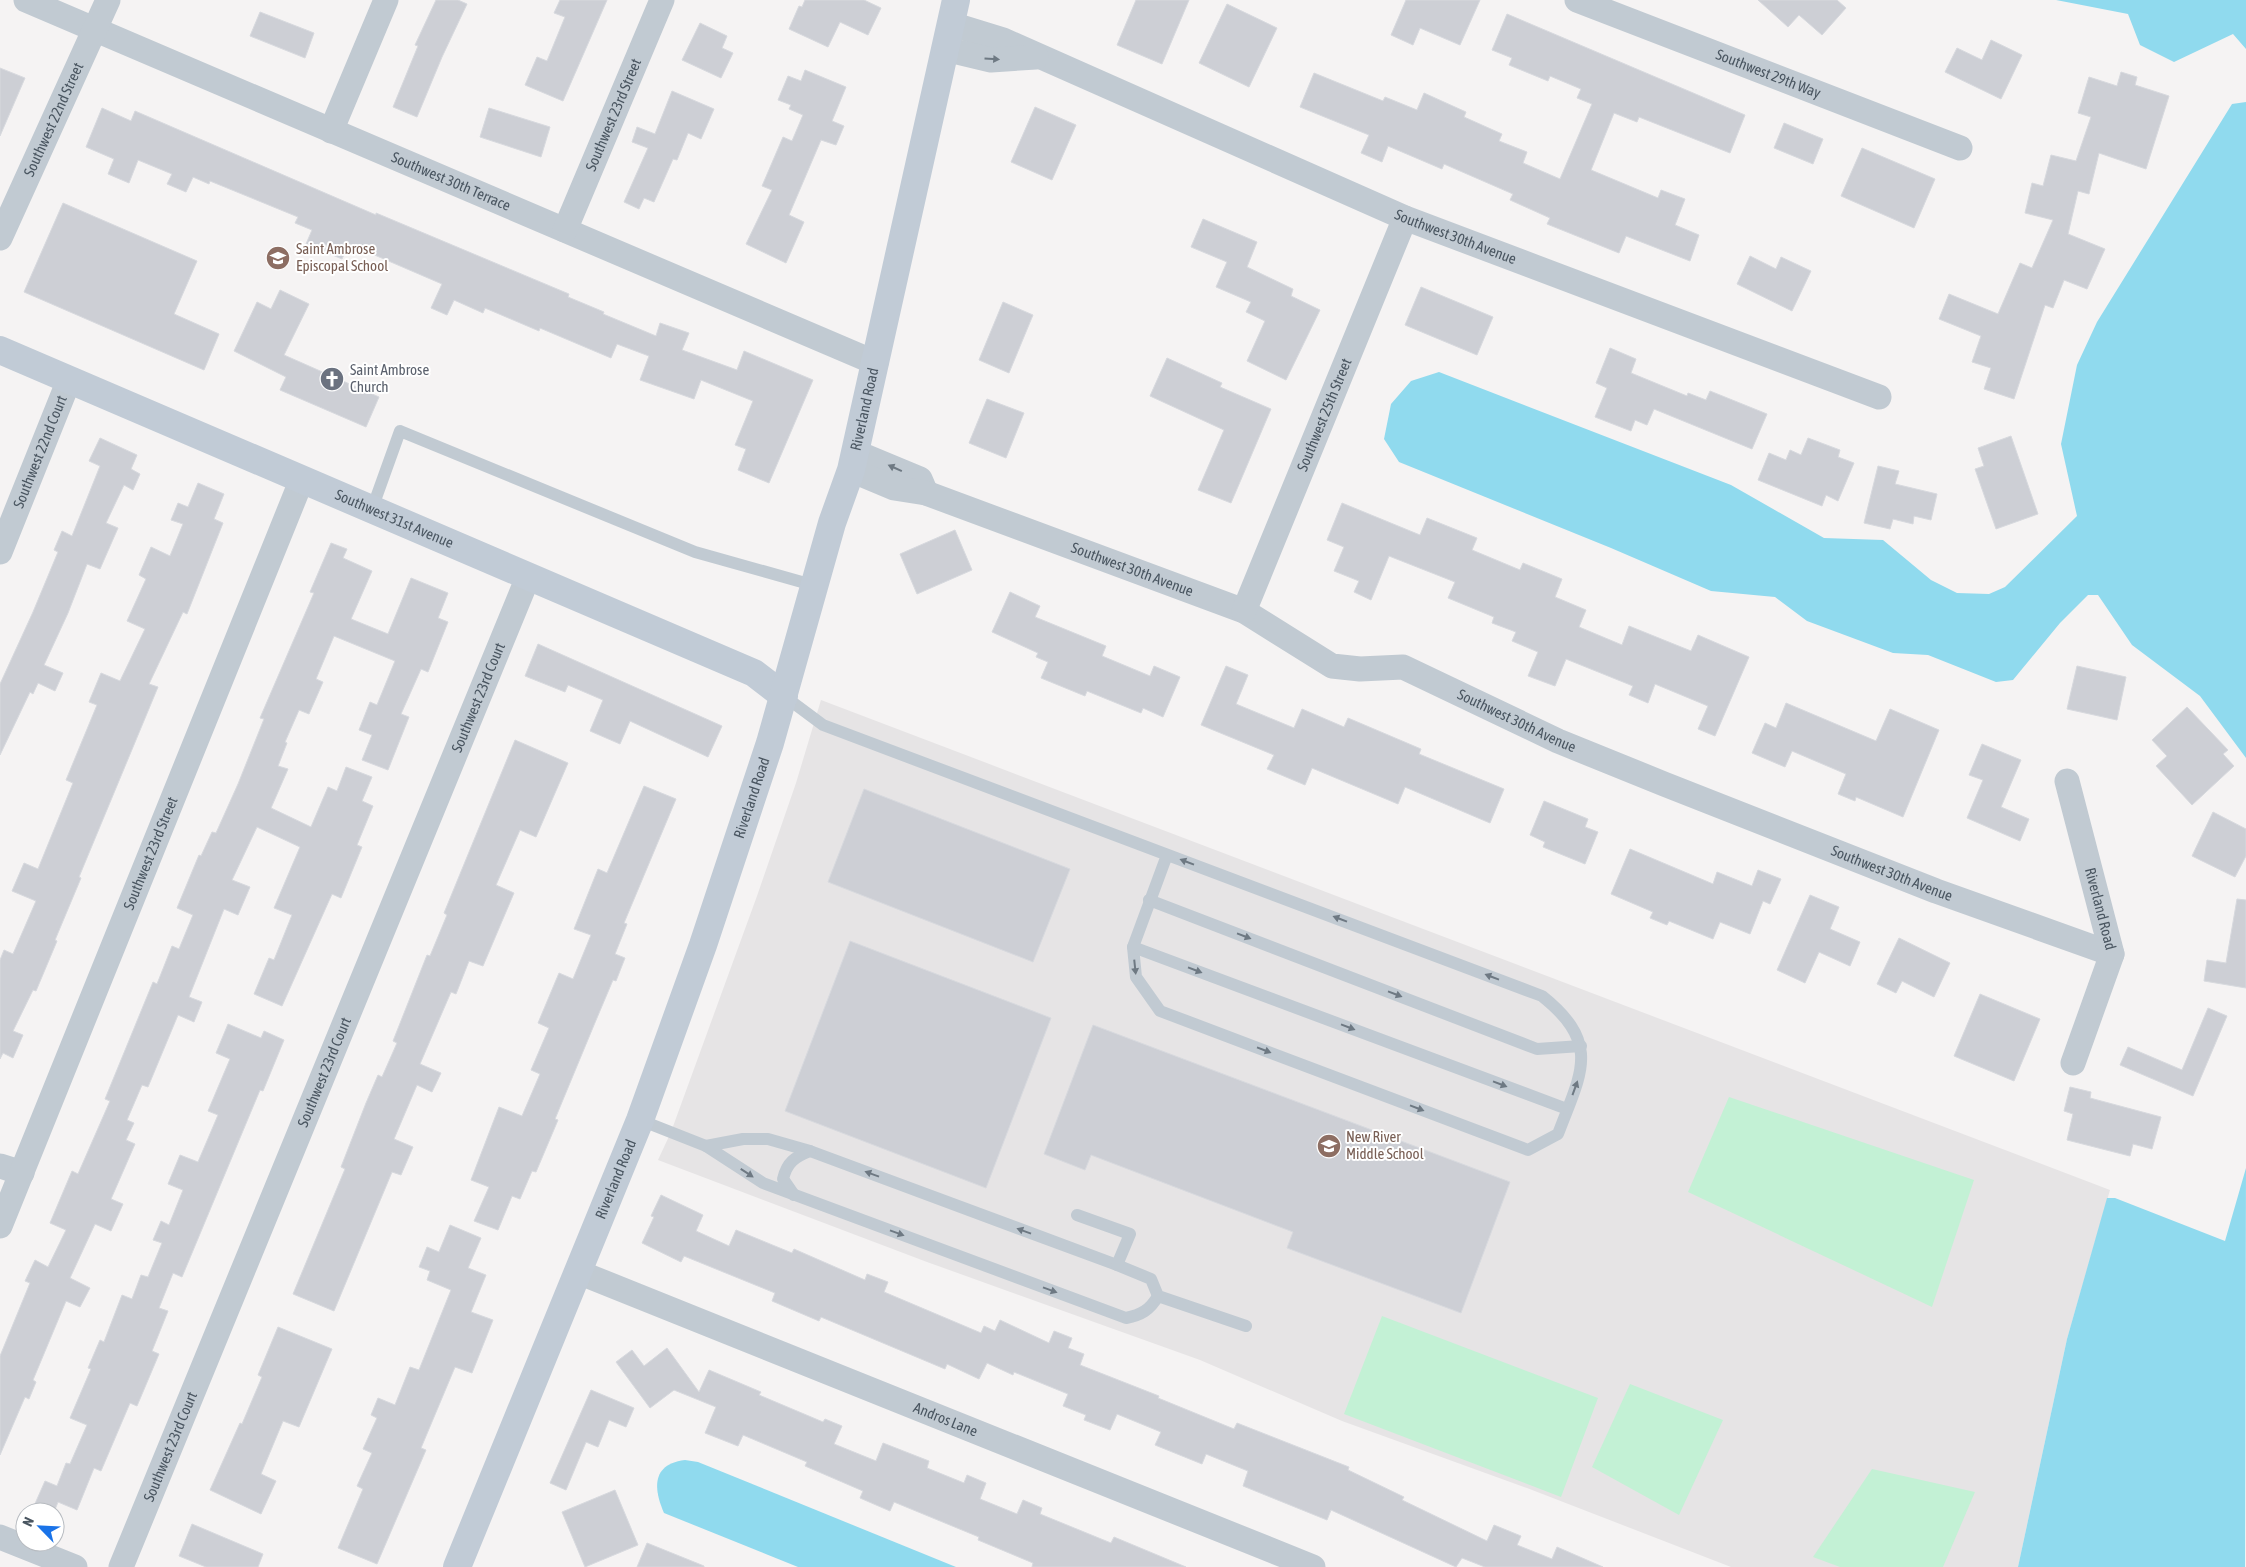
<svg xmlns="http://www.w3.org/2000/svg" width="2246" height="1567" viewBox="0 0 2246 1567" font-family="'Asap Condensed',sans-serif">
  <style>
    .education { fill: #e6e4e5 }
    .green { fill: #c3f1d5 }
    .water { fill: #90daee }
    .building { fill: #cdcfd5; stroke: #d7d9de }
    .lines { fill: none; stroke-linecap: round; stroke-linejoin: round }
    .lane { stroke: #c1cad2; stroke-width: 12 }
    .street { stroke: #c1cad2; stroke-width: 25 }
    .secondary { stroke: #c1cbd6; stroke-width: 28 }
    .oneway { fill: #6e7983 }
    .labels { text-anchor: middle; stroke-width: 4; stroke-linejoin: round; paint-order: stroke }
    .street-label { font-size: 15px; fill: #4a5661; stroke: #fff }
    .education-label { font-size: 15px; fill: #785e54; stroke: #fff; text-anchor: start }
    .worship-label { font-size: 15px; fill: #5b616d; stroke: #fff; text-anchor: start }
  </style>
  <rect width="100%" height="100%" fill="#f5f3f3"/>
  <path class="education" d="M821,700L2110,1190L2067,1339L2018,1567H1731L1527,1488L1342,1421L1200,1360L927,1262L658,1160L671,1132L757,896L796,783Z"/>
  <g class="green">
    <path d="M1729,1097L1974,1180L1932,1307L1688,1192Z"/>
    <path d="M1382,1316L1598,1398L1561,1497L1344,1414Z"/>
    <path d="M1630,1384L1723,1420L1679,1515L1592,1467Z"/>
    <path d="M1872,1469L1975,1492L1943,1567H1840L1813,1557Z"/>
  </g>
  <g class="water">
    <path d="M2056,0H2246V49L2233,34L2174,62L2140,45L2128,14Z"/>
    <path d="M2246,102V758L2200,696L2132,645L2098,595H2088L2060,623L2013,680L1996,682L1928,655L1893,653L1807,621L1775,597L1711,591L1611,548L1399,462L1384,439L1391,404L1411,381L1439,372L1731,485L1824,538L1883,540L1931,580L1957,593L1989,594L2005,587L2077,516L2061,444L2077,365L2097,322L2232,104Z"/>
    <path d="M2246,1168L2245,1567H2018L2067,1339L2107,1198H2115L2225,1241Z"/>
    <path d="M685,1460L698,1462L956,1567H798L664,1513C653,1488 652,1464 685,1460Z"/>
  </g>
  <g class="building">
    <path d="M436,0H458L467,4L442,57L417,117L393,107L418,46L415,45Z"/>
    <path d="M560,0H607L563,101L525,85L537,57L547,61L565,17L554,13Z"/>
    <path d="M805,0H864L881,8L868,35L840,22L828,47L789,29L799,6L802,7Z"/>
    <path d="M1136,0H1189L1162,64L1117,45Z"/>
    <path d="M1406,0H1480L1460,45L1420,28L1413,45L1391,35Z"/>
    <path d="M1758,0H1837L1846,8L1822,35L1799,15L1788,27Z"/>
    <path d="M1227,4L1277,28L1249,87L1199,63Z"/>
    <path d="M260,12L314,33L305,58L250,36Z"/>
    <path d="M1507,14L1745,115L1730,153L1639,117L1637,122L1614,113L1591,170L1658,198L1661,190L1685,199L1675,225L1699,235L1690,261L1626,236L1619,253L1547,224L1550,218L1510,200L1513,194L1444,164L1442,169L1388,146L1382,162L1361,153L1369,135L1300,107L1314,73L1383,101L1385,97L1417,110L1424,93L1466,112L1464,117L1502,134L1499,141L1527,152L1523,163L1560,179L1592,104L1577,98L1581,89L1550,76L1548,81L1509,65L1512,58L1492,50Z"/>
    <path d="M700,23L727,36L722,48L733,53L721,78L682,60Z"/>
    <path d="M1991,40L2022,55L2001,99L1945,72L1957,48L1982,60Z"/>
    <path d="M0,68L25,78L0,136Z"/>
    <path d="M805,70L846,87L832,121L844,126L836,145L821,140L789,215L804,222L786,263L746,244L772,190L762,186L783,137L792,141L803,115L789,109L791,105L778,100L788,76L801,81Z"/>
    <path d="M2121,72L2137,77L2135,85L2169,96L2146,169L2099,153L2089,194L2078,191L2068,234L2105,249L2087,289L2064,280L2053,308L2045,305L2014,399L1984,389L1991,368L1972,362L1981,336L1939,319L1949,294L1998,314L2020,263L2032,268L2053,220L2025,213L2032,183L2043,186L2051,155L2076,161L2091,117L2078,113L2089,77L2117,86Z"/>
    <path d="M672,91L714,109L701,139L688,133L677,160L673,159L654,202L644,198L639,209L624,202L648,148L632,142L637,127L655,134Z"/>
    <path d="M1035,107L1076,125L1052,180L1011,162Z"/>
    <path d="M102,108L131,121L135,111L376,215V213L569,294L568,297L604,312L603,314L656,336L660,323L689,333L682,350L737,370L744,351L813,380L769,483L738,470L746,449L735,445L753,401L701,380L694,399L640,380L649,356L617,344L611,358L540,328L539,331L485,308L483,313L454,300L447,315L431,308L442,284L349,244L342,259L306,244L312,230L295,223L298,217L210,181L209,184L193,177L186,192L167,184L172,174L138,160L129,183L108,174L114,159L86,147Z"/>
    <path d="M489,108L550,127L541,157L480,137Z"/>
    <path d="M1784,123L1823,139L1813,164L1774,148Z"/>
    <path d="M1862,148L1935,179L1914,228L1841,196Z"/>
    <path d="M63,203L197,261L174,314L219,334L204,370L24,292Z"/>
    <path d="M1203,219L1257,242L1247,267L1293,289L1291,296L1320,310L1286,380L1247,361L1265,321L1246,312L1251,302L1216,287L1227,262L1191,247Z"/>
    <path d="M1750,256L1776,269L1781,257L1811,271L1792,311L1737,284Z"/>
    <path d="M1421,287L1493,317L1477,355L1405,325Z"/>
    <path d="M280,290L309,304L284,355L379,397L366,427L280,390L286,377L234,351L257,302L271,309Z"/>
    <path d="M1003,302L1033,315L1009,373L979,360Z"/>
    <path d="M1610,348L1636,359L1631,373L1687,396L1688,393L1706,400L1710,391L1767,414L1752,449L1654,409L1647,425L1635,420L1631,431L1595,417L1607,388L1596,383Z"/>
    <path d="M1167,358L1222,383L1220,387L1271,409L1231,503L1198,490L1224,430L1150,396Z"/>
    <path d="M987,399L1024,413L1006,458L969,443Z"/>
    <path d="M2011,436L2038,514L1996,529L1975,469L1984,466L1978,448Z"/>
    <path d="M100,438L137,455L131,469L140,474L133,490L124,485L106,523L118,528L100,569L87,564L68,613L44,665L63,673L55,691L38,683L33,694L30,692L0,755V684L33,612L58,552L54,550L62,531L72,536L100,466L89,461Z"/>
    <path d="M1808,438L1840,450L1838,457L1854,463L1838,501L1826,495L1822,506L1758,480L1769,453L1786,460L1790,450L1801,455Z"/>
    <path d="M1878,466L1899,471L1895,484L1937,494L1931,520L1914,516L1913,524L1893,519L1890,529L1864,523Z"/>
    <path d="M198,483L224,494L214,519L223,523L187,614L183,612L149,684L158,687L79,877L81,878L55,940L57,941L36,991L33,990L13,1031L23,1035L13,1058L3,1053L0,1059V960L4,950L13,954L36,901L12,891L24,863L38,869L73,783L66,780L97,705L89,702L101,673L120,681L145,629L127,621L146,579L139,575L151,547L170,556L183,524L171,520L178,503L188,507Z"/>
    <path d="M1342,503L1420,535L1427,518L1477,538L1472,550L1520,570L1523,563L1562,579L1555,597L1586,610L1579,627L1622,645L1629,626L1691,651L1698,635L1749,657L1715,736L1698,729L1708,706L1655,684L1648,703L1629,695L1633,686L1566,659L1555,686L1528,676L1538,652L1512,641L1516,632L1492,623L1494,617L1448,598L1455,582L1389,556L1371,600L1354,592L1359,581L1334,571L1344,547L1327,540Z"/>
    <path d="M955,530L972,570L917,594L900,554Z"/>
    <path d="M331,543L347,549L343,558L372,571L351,619L388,634L411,578L448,593L438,618L448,622L428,672L421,669L401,714L409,717L388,770L362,760L372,735L359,730L370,702L377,705L395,661L334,636L316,679L323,682L309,714L299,710L285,742L287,743L278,766L288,769L271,808L311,827L328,787L337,791L346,767L372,777L362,801L373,806L357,845L362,847L341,898L332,894L282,1006L254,994L269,958L274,960L292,915L274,908L300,847L257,827L232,880L250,887L238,915L224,909L189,997L202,1002L194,1022L178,1015L148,1087L142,1085L127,1120L134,1123L126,1140L135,1144L111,1199L123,1204L111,1231L95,1224L70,1278L90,1288L80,1307L66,1301L33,1380L36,1382L29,1399L25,1397L0,1455V1356L30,1283L25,1281L35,1260L48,1267L66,1230L50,1223L72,1171L78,1174L110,1101L105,1099L153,982L157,984L172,946L179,949L193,915L177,908L199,855L201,856L212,832L216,833L238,784L264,719L260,718L314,593L310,592Z"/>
    <path d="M1010,592L1040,606L1035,617L1106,646L1102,656L1150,676L1154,666L1180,677L1163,717L1143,708L1141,713L1087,691L1085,696L1041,678L1048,662L1036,657L1038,653L992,632Z"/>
    <path d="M538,644L722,726L708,757L630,721L620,744L590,731L603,700L568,685L565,692L525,676Z"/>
    <path d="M1226,666L1248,675L1236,704L1294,728L1302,709L1344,727L1348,718L1421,749L1419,754L1504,789L1490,823L1405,787L1398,804L1312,768L1305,785L1267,769L1274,755L1201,725Z"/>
    <path d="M2077,666L2126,677L2117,720L2067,709Z"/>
    <path d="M1786,703L1876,741L1890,709L1939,730L1903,817L1856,797L1855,801L1838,794L1846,774L1792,751L1785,767L1752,753L1765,723L1776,728Z"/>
    <path d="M2187,707L2228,750L2223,754L2234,766L2192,805L2156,766L2167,756L2152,740Z"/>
    <path d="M515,740L568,763L536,837L520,830L496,885L514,893L483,966L469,961L456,994L451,992L420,1064L441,1073L432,1092L417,1085L394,1139L413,1147L401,1175L392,1172L334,1311L293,1294L345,1169L341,1167L366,1103L378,1075L382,1077L397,1043L393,1041L427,955L430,956L447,915L444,913Z"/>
    <path d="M1982,744L2021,760L2001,807L2029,819L2020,841L1967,818L1983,780L1969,775Z"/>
    <path d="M644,786L676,799L624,923L627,924L615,954L625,958L616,981L613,980L594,1025L555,1119L558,1120L536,1172L532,1171L520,1199L512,1196L498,1230L474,1221L489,1187L471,1180L499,1107L522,1116L540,1074L531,1070L549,1028L538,1023L559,973L573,979L591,935L574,929L598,869L607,873Z"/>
    <path d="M864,789L1070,869L1033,962L828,882Z"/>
    <path d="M1544,801L1588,819L1585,827L1598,832L1585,864L1543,847L1545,842L1530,835Z"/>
    <path d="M2213,812L2246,829V856L2235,877L2192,856Z"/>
    <path d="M1630,849L1713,884L1717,872L1752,886L1758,870L1781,879L1770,904L1763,901L1750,934L1720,922L1713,939L1669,921L1667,925L1650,918L1653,912L1611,894Z"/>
    <path d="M1810,895L1839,907L1830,929L1860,942L1850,966L1819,952L1805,983L1777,970Z"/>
    <path d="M2237,899L2246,900V988L2204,981L2207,960L2226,963Z"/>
    <path d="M1899,938L1950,963L1934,997L1902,981L1896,993L1877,984Z"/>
    <path d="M850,941L1051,1018L986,1188L785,1111Z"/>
    <path d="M1980,994L2040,1019L2014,1081L1954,1056Z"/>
    <path d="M2208,1008L2227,1016L2193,1096L2120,1065L2128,1047L2182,1070Z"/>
    <path d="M228,1024L261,1038L264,1031L284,1040L263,1091L260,1090L182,1277L173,1273L159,1308L168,1311L152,1351L159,1354L137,1406L130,1403L101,1471L94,1468L77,1510L58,1502L54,1512H48L34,1506L45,1481L57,1486L66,1463L70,1464L87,1425L70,1418L91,1369L88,1368L100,1340L104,1342L122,1295L132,1299L141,1275L148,1277L162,1243L153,1240L161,1221L169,1225L183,1190L168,1184L180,1155L198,1162L218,1115L208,1111L230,1059L216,1053Z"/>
    <path d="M1093,1025L1510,1182L1461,1313L1287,1248L1293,1232L1091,1155L1085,1170L1044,1154Z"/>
    <path d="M2070,1087L2091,1092L2090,1098L2161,1117L2152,1149L2133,1144L2130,1156L2067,1140L2073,1114L2064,1111Z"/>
    <path d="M661,1195L703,1215L696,1231L729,1246L736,1230L792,1253L794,1249L865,1280L867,1274L888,1282L884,1292L981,1333L984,1326L995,1331L1000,1320L1049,1343L1054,1331L1072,1338L1068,1348L1084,1354L1080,1365L1159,1396L1158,1398L1234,1429L1237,1423L1349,1467L1348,1470L1404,1497L1402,1500L1487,1541L1494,1525L1521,1536L1517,1545L1552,1559L1557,1547L1603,1567H1485L1462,1558L1456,1567L1331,1510L1327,1520L1243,1486L1248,1471L1206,1454L1202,1464L1155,1445L1161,1432L1117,1414L1110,1430L1084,1420L1086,1415L1063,1406L1068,1394L1014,1372L1013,1375L987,1363L979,1379L947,1364L945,1369L821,1317L819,1321L772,1301L775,1293L684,1256L681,1262L642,1243L654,1217L651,1216Z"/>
    <path d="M450,1225L481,1238L468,1268L486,1275L471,1312L493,1320L472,1373L455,1367L421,1448L426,1450L377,1564L338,1548L363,1489L357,1486L372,1453L363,1449L377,1418L371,1415L378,1398L395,1405L410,1367L419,1370L451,1290L427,1280L430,1271L419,1267L427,1247L439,1252Z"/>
    <path d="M278,1327L332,1349L299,1427L283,1421L261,1474L276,1481L261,1514L210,1490L240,1423L242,1424L262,1377L258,1375Z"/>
    <path d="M667,1348L699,1392L709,1370L761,1392L759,1395L823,1422L825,1419L842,1426L834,1444L876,1461L883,1443L929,1461L927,1468L964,1483L967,1475L986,1483L980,1499L1017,1514L1023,1500L1042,1508L1040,1514L1111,1543L1114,1537L1186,1567H1032L1033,1563L978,1540L979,1537L894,1502L890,1511L860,1498L863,1491L805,1466L807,1462L743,1435L738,1446L705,1433L716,1407L674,1390L650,1408L616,1362L632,1350L644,1366Z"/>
    <path d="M591,1390L634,1408L626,1427L609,1420L598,1447L586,1442L566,1490L550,1483Z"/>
    <path d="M615,1490L638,1545L585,1567L562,1512Z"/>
    <path d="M192,1524L263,1554L258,1567H206L179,1556Z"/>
    <path d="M647,1543L704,1566V1567H637Z"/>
  </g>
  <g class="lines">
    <g class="lane">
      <path d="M372,509L400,431L695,552L816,586"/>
      <path d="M784,696L823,725L1542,996C1602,1044 1581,1073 1558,1134L1528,1150L1160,1011L1136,977L1133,947L1167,855"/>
      <path d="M1149,900L1537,1049L1581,1046"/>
      <path d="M1133,947L1567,1109"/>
      <path d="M640,1120L706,1146L763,1183L1126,1318C1141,1315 1150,1310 1158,1296"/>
      <path d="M706,1146L743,1139H768L810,1151L1117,1265L1151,1279L1158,1296L1246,1326"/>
      <path d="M794,1195L783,1179C787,1162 795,1157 810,1151"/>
      <path d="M1077,1215L1130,1234L1117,1265"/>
    </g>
    <g class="street">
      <path id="s1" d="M26,0L876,363"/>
      <path id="s2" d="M1577,0L1960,148"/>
      <path id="s3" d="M951,24L1003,40L1405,218L1879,397"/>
      <path d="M945,49L991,60L1036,57"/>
      <path d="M331,131L386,0"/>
      <path id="s4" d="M565,230L662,0"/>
      <path id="s5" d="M0,238L108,0"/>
      <path d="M855,452L920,479L926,493"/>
      <path id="s6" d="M851,470L894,488L926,493L1244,611L1332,666L1360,669L1403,667L1558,741L1664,784L1936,891L2112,954"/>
      <path id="s7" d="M0,552L69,380"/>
      <path id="s8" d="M1244,611L1405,218"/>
      <path id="s9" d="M2067,781L2112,954L2073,1063"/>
      <path d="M0,1166L22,1173"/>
      <path id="s10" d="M0,1226L302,479"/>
      <path id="s11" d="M578,1272L1313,1567"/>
      <path d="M0,1537L75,1567"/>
      <path id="s12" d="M121,1567L528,577"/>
    </g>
    <g class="secondary">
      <path id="s13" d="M0,350L754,673L784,696"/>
      <path id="s14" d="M457,1567L640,1120L703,945L770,743L832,523L851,470L956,0"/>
    </g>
  </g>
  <defs><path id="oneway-solid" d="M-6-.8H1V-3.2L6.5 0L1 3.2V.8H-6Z" transform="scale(1.25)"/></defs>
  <g class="oneway">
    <use href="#oneway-solid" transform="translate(992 59) rotate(4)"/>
    <use href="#oneway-solid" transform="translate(895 468) rotate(-156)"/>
    <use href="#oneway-solid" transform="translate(1187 862) rotate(-159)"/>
    <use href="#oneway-solid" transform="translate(1340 919) rotate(-159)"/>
    <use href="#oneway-solid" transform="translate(1244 936) rotate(21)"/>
    <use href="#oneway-solid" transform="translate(1135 967) rotate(84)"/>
    <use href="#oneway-solid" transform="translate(1195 970) rotate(21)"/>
    <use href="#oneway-solid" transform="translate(1492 977) rotate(-159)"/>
    <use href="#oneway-solid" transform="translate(1395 994) rotate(21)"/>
    <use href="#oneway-solid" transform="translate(1348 1027) rotate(21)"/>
    <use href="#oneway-solid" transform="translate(1264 1050) rotate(21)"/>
    <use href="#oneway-solid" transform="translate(1500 1084) rotate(21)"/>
    <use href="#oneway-solid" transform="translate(1575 1088) rotate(-70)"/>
    <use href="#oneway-solid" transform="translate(1417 1108) rotate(21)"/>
    <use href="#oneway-solid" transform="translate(747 1173) rotate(33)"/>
    <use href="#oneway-solid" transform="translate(872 1174) rotate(-160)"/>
    <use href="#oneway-solid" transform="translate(1024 1231) rotate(-160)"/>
    <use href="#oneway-solid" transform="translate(897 1233) rotate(20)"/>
    <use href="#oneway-solid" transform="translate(1050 1290) rotate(20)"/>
  </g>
  <defs>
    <g id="school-disc" transform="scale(1.25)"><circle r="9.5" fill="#8d6e63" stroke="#fff"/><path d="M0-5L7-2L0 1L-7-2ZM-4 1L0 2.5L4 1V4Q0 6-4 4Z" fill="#fff"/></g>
    <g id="church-disc" transform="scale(1.25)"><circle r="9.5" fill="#6b7280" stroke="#fff"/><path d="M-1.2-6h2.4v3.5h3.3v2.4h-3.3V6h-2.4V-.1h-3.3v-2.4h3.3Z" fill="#fff"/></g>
  </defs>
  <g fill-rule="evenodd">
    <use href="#school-disc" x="278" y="258"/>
    <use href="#church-disc" x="332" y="379"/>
    <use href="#school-disc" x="1329" y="1146"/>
  </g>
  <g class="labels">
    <g class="street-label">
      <text dy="5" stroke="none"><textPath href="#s2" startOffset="205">Southwest 29th Way</textPath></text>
      <text dy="5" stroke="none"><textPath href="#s4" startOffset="125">Southwest 23rd Street</textPath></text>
      <text dy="5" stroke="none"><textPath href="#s5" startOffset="130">Southwest 22nd Street</textPath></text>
      <text dy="5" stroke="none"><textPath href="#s1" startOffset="462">Southwest 30th Terrace</textPath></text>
      <text dy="5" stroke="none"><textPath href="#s3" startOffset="548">Southwest 30th Avenue</textPath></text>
      <text dy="5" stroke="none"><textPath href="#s14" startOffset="1229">Riverland Road</textPath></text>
      <text dy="5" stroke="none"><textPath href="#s8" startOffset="212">Southwest 25th Street</textPath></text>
      <text dy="5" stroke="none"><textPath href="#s7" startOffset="108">Southwest 22nd Court</textPath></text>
      <text dy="5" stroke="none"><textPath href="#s13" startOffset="429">Southwest 31st Avenue</textPath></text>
      <text dy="5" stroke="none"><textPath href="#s6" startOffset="299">Southwest 30th Avenue</textPath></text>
      <text dy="5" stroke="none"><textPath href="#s12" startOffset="940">Southwest 23rd Court</textPath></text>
      <text dy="5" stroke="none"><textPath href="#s6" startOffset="719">Southwest 30th Avenue</textPath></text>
      <text dy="5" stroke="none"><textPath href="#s14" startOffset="824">Riverland Road</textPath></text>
      <text dy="5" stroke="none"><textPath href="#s10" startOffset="402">Southwest 23rd Street</textPath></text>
      <text dy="5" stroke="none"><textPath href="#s6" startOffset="1124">Southwest 30th Avenue</textPath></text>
      <text dy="5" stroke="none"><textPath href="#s9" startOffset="132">Riverland Road</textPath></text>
      <text dy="5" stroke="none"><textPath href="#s12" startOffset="535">Southwest 23rd Court</textPath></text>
      <text dy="5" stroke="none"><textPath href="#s14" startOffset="419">Riverland Road</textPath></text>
      <text dy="5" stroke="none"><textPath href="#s11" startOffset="396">Andros Lane</textPath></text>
      <text dy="5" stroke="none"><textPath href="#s12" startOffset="130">Southwest 23rd Court</textPath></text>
    </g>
    <g class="education-label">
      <text x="296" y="254">Saint Ambrose<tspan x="296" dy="17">Episcopal School</tspan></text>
      <text x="1346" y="1142">New River<tspan x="1346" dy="17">Middle School</tspan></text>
    </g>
    <g class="worship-label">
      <text x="350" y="375">Saint Ambrose<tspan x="350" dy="17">Church</tspan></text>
    </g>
  </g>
  <g transform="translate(40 1527) rotate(294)"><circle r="24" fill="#ffffff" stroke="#b7bbc0"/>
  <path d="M0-4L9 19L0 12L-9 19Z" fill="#1a73e8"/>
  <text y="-8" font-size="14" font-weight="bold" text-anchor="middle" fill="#4a5661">N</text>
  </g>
</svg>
